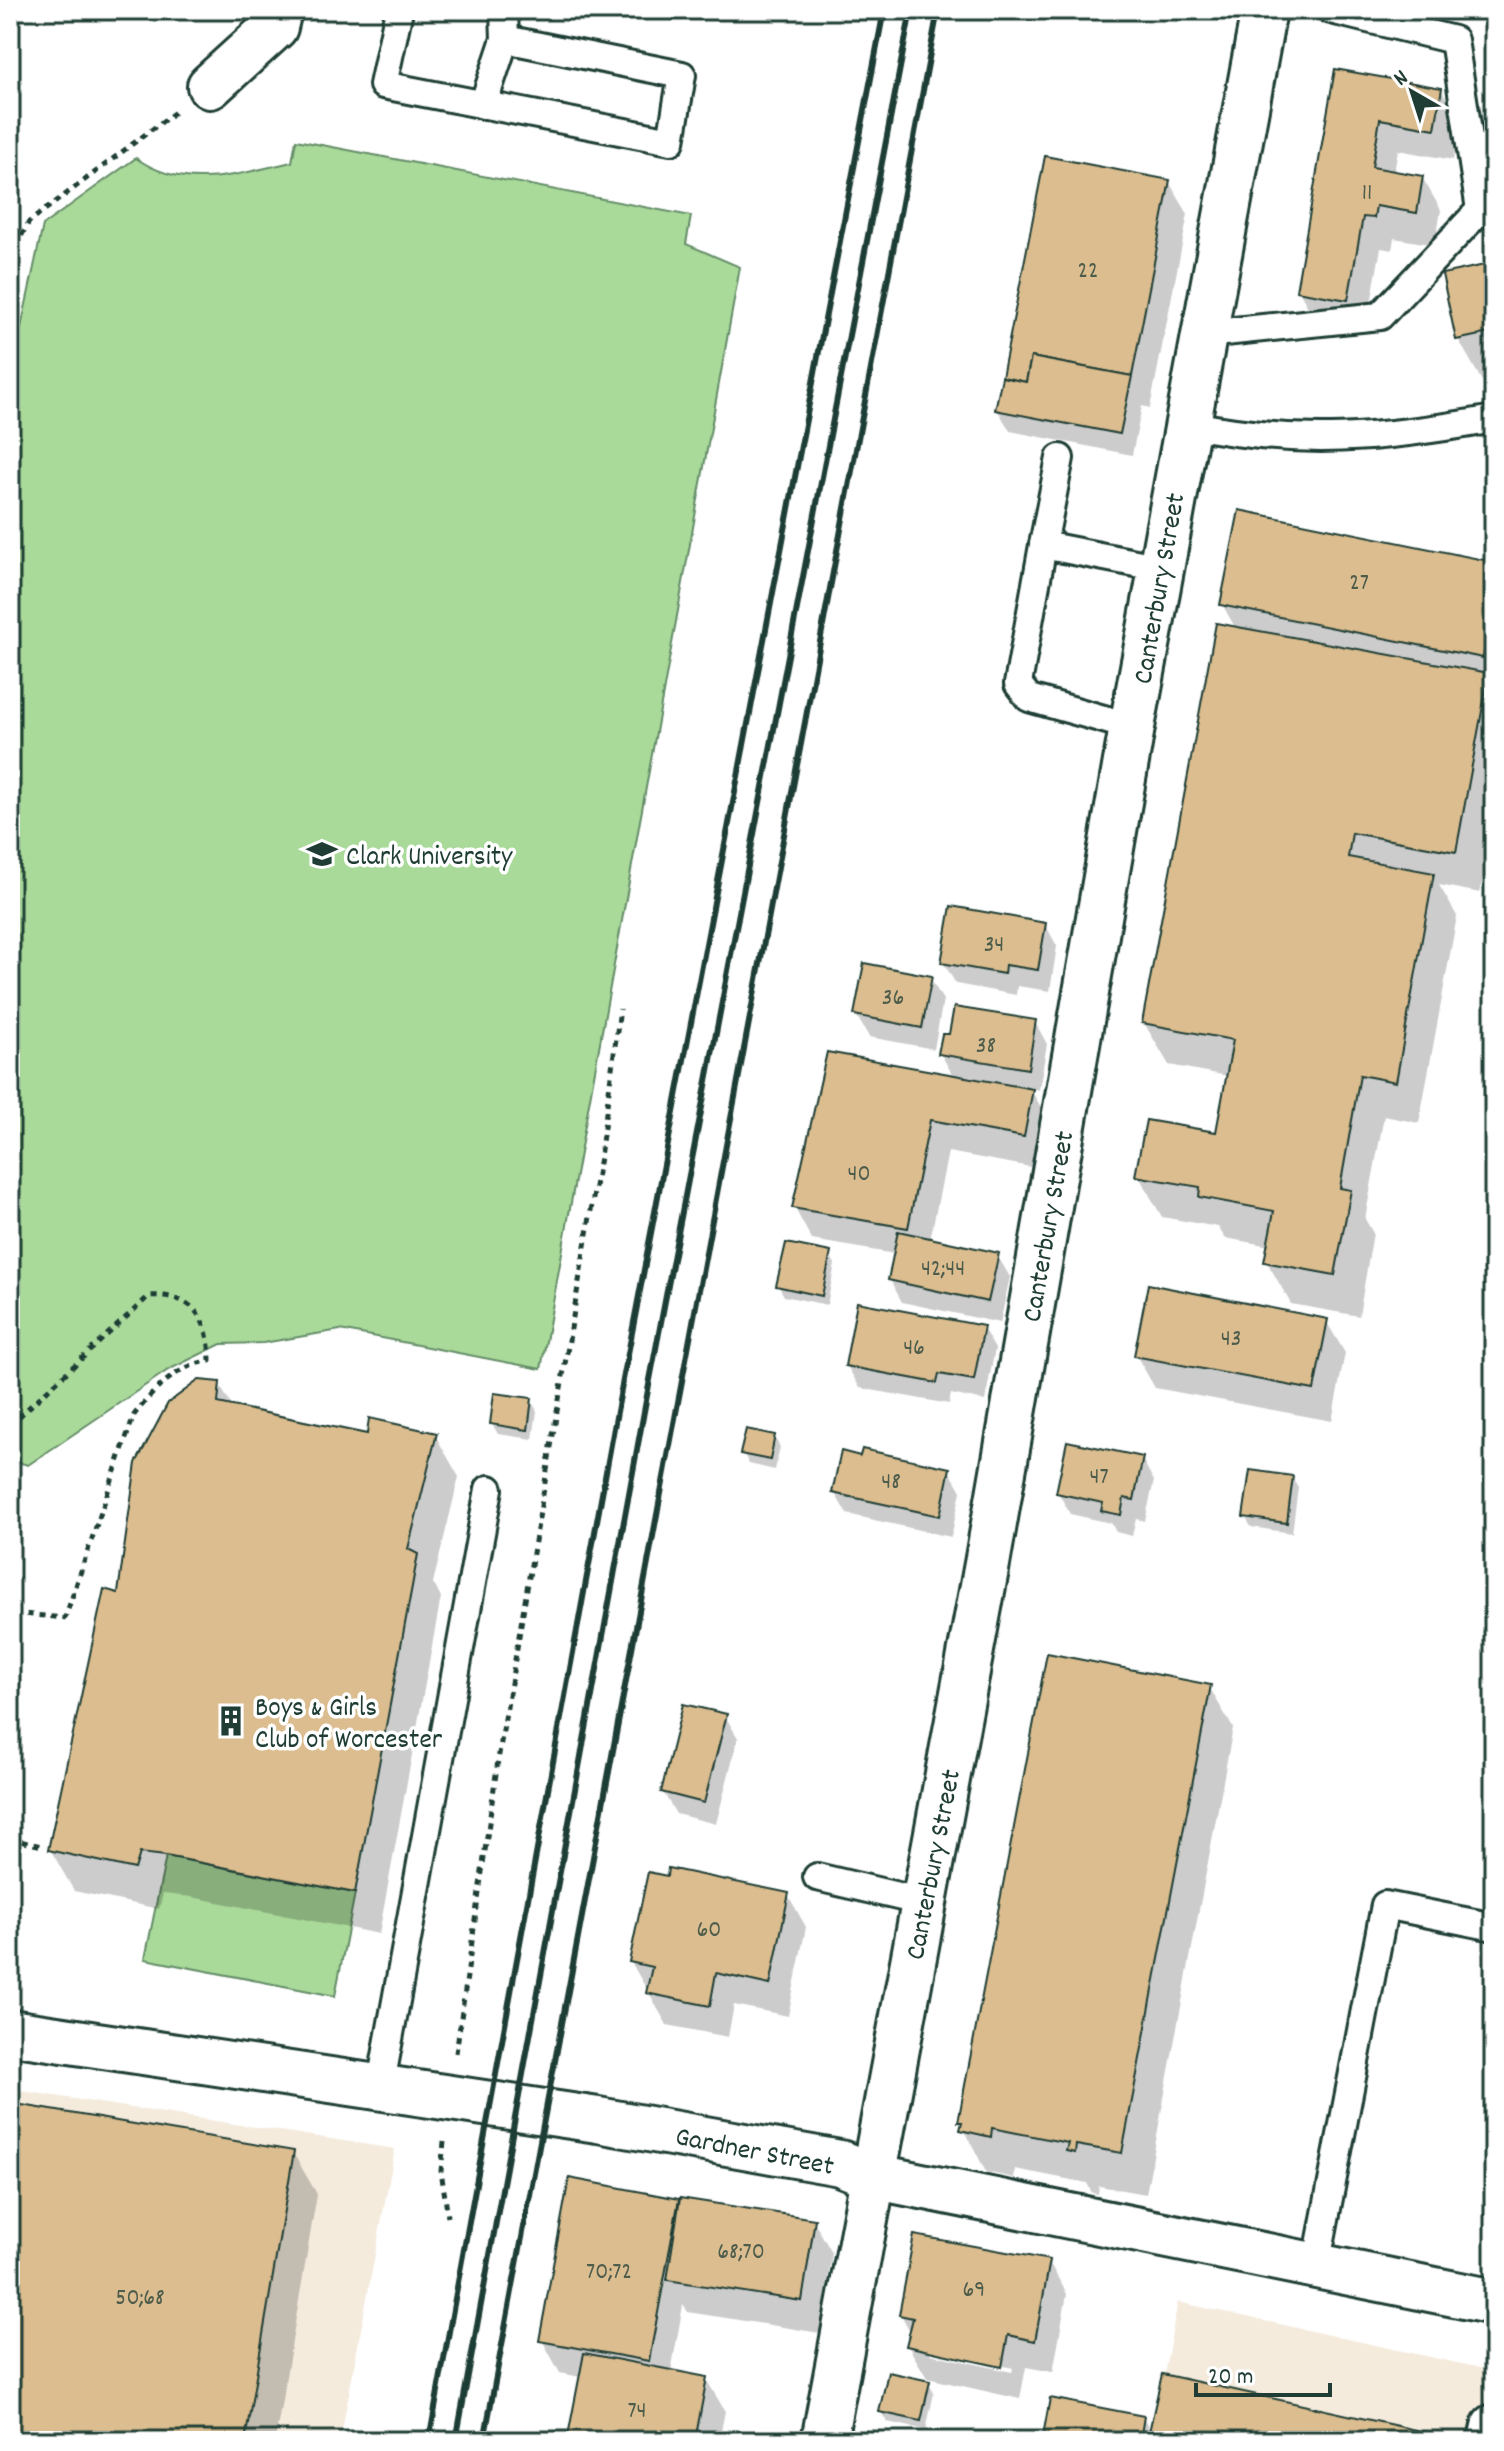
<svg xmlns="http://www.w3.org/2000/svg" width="1504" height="2451" viewBox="0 0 1504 2451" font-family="Dekko,sans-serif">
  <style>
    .built { fill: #f4ebdd }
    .green { fill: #aada9a; stroke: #648c67; stroke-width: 2 }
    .shadow { fill: #0003; fill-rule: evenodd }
    .building { fill: #dcbd8f; stroke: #1f3d34; stroke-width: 2 }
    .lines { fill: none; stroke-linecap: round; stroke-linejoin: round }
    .service-casing { stroke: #1f3d34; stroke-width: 32 }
    .minor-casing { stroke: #1f3d34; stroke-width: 50 }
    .tertiary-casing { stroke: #1f3d34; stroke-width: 50 }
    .path { stroke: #1f3d34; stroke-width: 5; stroke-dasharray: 6 6; stroke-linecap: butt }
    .service { stroke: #fff; stroke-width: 26 }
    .minor { stroke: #fff; stroke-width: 44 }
    .tertiary { stroke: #fff; stroke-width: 44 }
    .rail { stroke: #1f3d34; stroke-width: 6 }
    .labels { text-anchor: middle; stroke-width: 7; stroke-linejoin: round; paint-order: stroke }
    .number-label { font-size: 24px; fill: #4e5d4b }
    .street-label { font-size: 28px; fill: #1f3d34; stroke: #fff }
    .poi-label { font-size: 28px; fill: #1f3d34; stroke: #fff; text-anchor: start }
  </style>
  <rect width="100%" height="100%" fill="#fff"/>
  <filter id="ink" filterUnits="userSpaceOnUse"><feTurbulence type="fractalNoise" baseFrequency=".0125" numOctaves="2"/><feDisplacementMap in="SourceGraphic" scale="16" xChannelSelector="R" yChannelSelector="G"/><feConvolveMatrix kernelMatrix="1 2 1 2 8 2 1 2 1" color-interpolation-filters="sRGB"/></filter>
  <g filter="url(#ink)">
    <g class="built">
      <path d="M10,2089L395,2149L340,2441H10Z"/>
      <path d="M1178,2302L1494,2371V2441H1151Z"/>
    </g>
    <g class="green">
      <path d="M296,140L691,216L686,244L740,267L541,1369L340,1330L263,1343L221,1344L168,1370L28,1465L10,1460V379L43,225L136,158C185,193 237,174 292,162Z"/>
      <path d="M166,1856L355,1893L335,1996L145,1959Z"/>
    </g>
    <g class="shadow">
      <path d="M1337,71L1441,89L1460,122L1453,160L1398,150L1394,172L1422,177L1441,210L1435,245L1394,238L1392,250L1381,248L1366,331L1317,323L1298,290Z"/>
      <path d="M1169,182L1188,214L1150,408L1142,406L1132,455L1010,431L997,409Z"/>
      <path d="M1494,265V378L1482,381L1458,339Z"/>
      <path d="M1494,564V814L1480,893L1439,885L1457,916L1419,1123L1384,1116L1365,1219L1373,1233L1359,1316L1291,1304L1267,1262L1270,1246L1225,1238L1218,1227L1162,1217L1138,1175L1217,1135L1228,1076L1169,1065L1144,1023L1236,629L1222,604Z"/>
      <path d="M1045,924L1057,946L1050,991L1017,986L1016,995L956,984L943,962Z"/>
      <path d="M930,978L943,1000L934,1049L869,1037L856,1015Z"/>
      <path d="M1035,1022L1047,1044L1039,1090L1030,1088L1050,1123L1042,1169L948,1152L930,1240L997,1255L1010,1277L1000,1323L902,1302L890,1280L895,1254L812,1240L794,1207L954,1077L940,1053Z"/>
      <path d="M829,1254L835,1264L827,1305L784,1296L778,1285Z"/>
      <path d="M10,1320L18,1332L10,1345Z"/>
      <path d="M1326,1321L1345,1353L1332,1421L1155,1388L1136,1355Z"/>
      <path d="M983,1328L995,1349L985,1401L951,1394L949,1404L860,1388L847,1366Z"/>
      <path d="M219,1384L233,1408L369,1436L435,1435L459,1477L433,1583L441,1597L379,1934L192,1897L163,1894L159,1909L74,1891L50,1849L120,1596Z"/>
      <path d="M531,1400L537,1411L533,1439L498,1434L492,1424Z"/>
      <path d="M774,1437L780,1447L775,1470L749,1464L743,1453Z"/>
      <path d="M1142,1459L1154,1481L1145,1521L1136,1519L1132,1536L1116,1532L1111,1523L1070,1514L1058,1492Z"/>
      <path d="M949,1470L961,1491L951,1537L847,1514L834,1492Z"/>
      <path d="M1292,1478L1298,1488L1292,1533L1251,1527L1245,1516Z"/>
      <path d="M1209,1687L1233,1728L1146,2194L1099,2186L1098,2194L1092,2193L1087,2183L1015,2169L1014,2178L986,2172L960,2121Z"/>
      <path d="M725,1716L738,1738L716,1824L676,1814L663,1792Z"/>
      <path d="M788,1895L806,1927L788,2016L734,2005L728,2037L667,2025L631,1962Z"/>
      <path d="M10,2105L293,2153L317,2194L275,2441H10Z"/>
      <path d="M571,2181L813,2220L832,2253L820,2333L688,2312L683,2305L671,2372L706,2379L725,2411L719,2441H569L581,2377L560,2373L542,2340Z"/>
      <path d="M1049,2262L1067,2294L1053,2372L1026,2367L1020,2399L927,2378L908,2346L911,2333L901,2315ZM930,2350L1013,2368L1012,2372L930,2354Z"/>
      <path d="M928,2382L934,2393L926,2430L887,2422L881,2412Z"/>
      <path d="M1143,2418L1151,2432L1442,2438L1444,2441H1044Z"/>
    </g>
    <g class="building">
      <path d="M1335,69L1442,88L1435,129L1380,119L1372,167L1423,176L1417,213L1376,206L1374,218L1363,217L1348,300L1296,291Z"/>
      <path d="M1045,156L1170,180L1132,376L1031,357L1026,382L1002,377Z"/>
      <path d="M1494,263V332L1456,340L1442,274Z"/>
      <path d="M1031,357L1132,376L1120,434L995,410L1002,377L1026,382Z"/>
      <path d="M1239,510L1494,562V601L1483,658L1220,605Z"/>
      <path d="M1216,623L1489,673L1456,852L1352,833L1348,857L1434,873L1396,1082L1360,1075L1340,1188L1351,1190L1335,1275L1264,1262L1274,1211L1199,1197L1200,1187L1135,1176L1146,1120L1216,1132L1233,1040L1142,1023Z"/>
      <path d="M951,906L1046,923L1038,970L1005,965L1004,974L941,963Z"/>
      <path d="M864,963L932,976L922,1028L854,1015Z"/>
      <path d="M954,1007L1036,1020L1028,1069L938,1054L942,1034H949Z"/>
      <path d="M827,1052L1033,1089L1024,1137L930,1120L908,1228L792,1208Z"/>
      <path d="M898,1231L999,1253L988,1302L888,1280Z"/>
      <path d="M786,1243L831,1252L822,1296L776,1286Z"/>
      <path d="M1148,1284L1328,1319L1314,1390L1134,1356Z"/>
      <path d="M857,1302L984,1326L974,1380L939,1374L937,1383L845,1366Z"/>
      <path d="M199,1380L220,1382L218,1403L367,1434L369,1418L437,1433L408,1549L418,1554L355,1893L166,1856L140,1853L135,1869L48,1850L104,1589L118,1593L136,1463L168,1403Z"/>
      <path d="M494,1393L532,1398L528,1430L490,1424Z"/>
      <path d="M746,1429L775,1435L770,1460L740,1454Z"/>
      <path d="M1067,1441L1143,1457L1134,1500L1124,1498L1121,1515L1101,1511L1103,1503L1056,1493Z"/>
      <path d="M862,1449L950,1468L940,1516L832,1493L841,1451L860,1456Z"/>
      <path d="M1250,1470L1293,1476L1287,1523L1243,1517Z"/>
      <path d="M1047,1653L1211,1685L1122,2153L1076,2145L1075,2153L1066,2151L1068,2143L992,2128L991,2137L960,2130L962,2122H958Z"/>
      <path d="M683,1704L727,1714L704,1803L661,1792Z"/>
      <path d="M668,1868L789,1893L770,1985L716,1973L710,2006L646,1993L652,1967L629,1962L648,1872L667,1876Z"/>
      <path d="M10,2103L294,2151L245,2441H10Z"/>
      <path d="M569,2178L679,2199L649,2361L539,2341Z"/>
      <path d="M680,2198L815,2219L802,2301L667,2280Z"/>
      <path d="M914,2235L1050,2260L1035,2341L1008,2335L1002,2367L906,2346L913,2318L899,2315Z"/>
      <path d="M584,2353L707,2377L695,2441H567Z"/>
      <path d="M888,2372L930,2381L921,2421L879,2412Z"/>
      <path d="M1162,2374L1443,2436L1442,2441H1147Z"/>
      <path d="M1050,2398L1144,2416L1140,2441H1042Z"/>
    </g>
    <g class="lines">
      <g class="service-casing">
        <g id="service">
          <path d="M399,10L383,85L671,141L682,75L505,39L504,10"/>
          <path d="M1331,10L1454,40L1480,210"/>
          <path d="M483,105L505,39"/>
          <path d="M1205,334L1380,316L1480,210L1494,204"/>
          <path d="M1188,424C1300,447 1382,439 1494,419"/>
          <path d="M1060,458L1043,545L1161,568"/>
          <path d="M1043,545L1018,684L1029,698L1132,727"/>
          <path d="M817,1877L923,1902"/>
          <path d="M380,2089L489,1489"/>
          <path d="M1316,2266L1385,1905L1494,1927"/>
        </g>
      </g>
      <g class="minor-casing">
        <g id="minor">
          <path d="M210,86L275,27L279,10"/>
          <path d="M10,2032L598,2120L840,2163L872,2176L1494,2302"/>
          <path d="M1491,2441L1494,2427"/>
        </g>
      </g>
      <g class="tertiary-casing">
        <path id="tertiary" d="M824,2441L987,1564L1132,727L1264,10"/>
      </g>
      <g class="path">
        <path d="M10,257L29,222L175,112"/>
        <path d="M10,1425L149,1296C194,1293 209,1319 210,1361C178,1364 153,1391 134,1415L65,1618L23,1614"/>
        <path d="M10,1839L42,1846"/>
        <path d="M456,2053L498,1760L600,1157L620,1009"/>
        <path d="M444,2142L441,2171L448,2217"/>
      </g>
      <use href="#service" class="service"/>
      <use href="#minor" class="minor"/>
      <use href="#tertiary" class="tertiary"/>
      <g class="rail">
        <path d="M429,2441L618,1406L884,10"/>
        <path d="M456,2441L645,1406L911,10"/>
        <path d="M484,2441L938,10"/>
      </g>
    </g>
  </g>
  <defs>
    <g id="university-bare" transform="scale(2.4)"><path d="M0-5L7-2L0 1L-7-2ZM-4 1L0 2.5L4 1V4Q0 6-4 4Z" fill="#1f3d34" stroke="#fff" stroke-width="2.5" paint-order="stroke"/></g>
    <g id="building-bare" transform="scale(2.4)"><path d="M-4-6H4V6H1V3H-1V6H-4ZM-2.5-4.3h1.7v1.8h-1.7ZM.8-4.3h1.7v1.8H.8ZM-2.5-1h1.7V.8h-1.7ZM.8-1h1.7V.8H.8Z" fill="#1f3d34" stroke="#fff" stroke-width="2.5" paint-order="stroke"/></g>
  </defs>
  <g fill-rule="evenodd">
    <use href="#university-bare" x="322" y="854"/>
    <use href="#building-bare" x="231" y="1721"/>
  </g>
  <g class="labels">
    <g class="number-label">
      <text x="1367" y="199">11</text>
      <text x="1088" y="277">22</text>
      <text x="1359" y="589">27</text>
      <text x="994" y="951">34</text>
      <text x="893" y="1004">36</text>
      <text x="986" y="1052">38</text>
      <text x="859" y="1180">40</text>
      <text x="943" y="1275">42;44</text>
      <text x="1231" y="1345">43</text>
      <text x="914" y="1354">46</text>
      <text x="1099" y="1483">47</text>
      <text x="891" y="1488">48</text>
      <text x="709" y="1936">60</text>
      <text x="741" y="2258">68;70</text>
      <text x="609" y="2278">70;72</text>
      <text x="974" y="2296">69</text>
      <text x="140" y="2304">50;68</text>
      <text x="637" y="2417">74</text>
    </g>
    <g class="street-label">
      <text transform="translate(1157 588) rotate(-80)" y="10">Canterbury Street</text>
      <text transform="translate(1046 1226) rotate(-80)" y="10">Canterbury Street</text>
      <text transform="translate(931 1864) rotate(-79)" y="10">Canterbury Street</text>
      <text transform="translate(755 2149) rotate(11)" y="10">Gardner Street</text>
    </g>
    <g class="poi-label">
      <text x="346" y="864">Clark University</text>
      <text x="255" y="1715">Boys &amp; Girls<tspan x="255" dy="32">Club of Worcester</tspan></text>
    </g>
  </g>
  <rect width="1504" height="2451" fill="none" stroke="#fff" stroke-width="40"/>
  <rect x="20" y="20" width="1464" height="2411" fill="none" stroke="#1f3d34" stroke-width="3" filter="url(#ink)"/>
  <g transform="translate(1412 92) rotate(321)" stroke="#ffffff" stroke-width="6" paint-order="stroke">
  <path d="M0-6L14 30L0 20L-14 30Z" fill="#1f3d34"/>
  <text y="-12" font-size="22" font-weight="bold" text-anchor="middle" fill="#1f3d34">N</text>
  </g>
  <path d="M1196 2383v12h134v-12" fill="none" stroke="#1f3d34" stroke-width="4"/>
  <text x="1208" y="2383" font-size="24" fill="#1f3d34" stroke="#ffffff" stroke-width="6" paint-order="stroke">20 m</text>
</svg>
